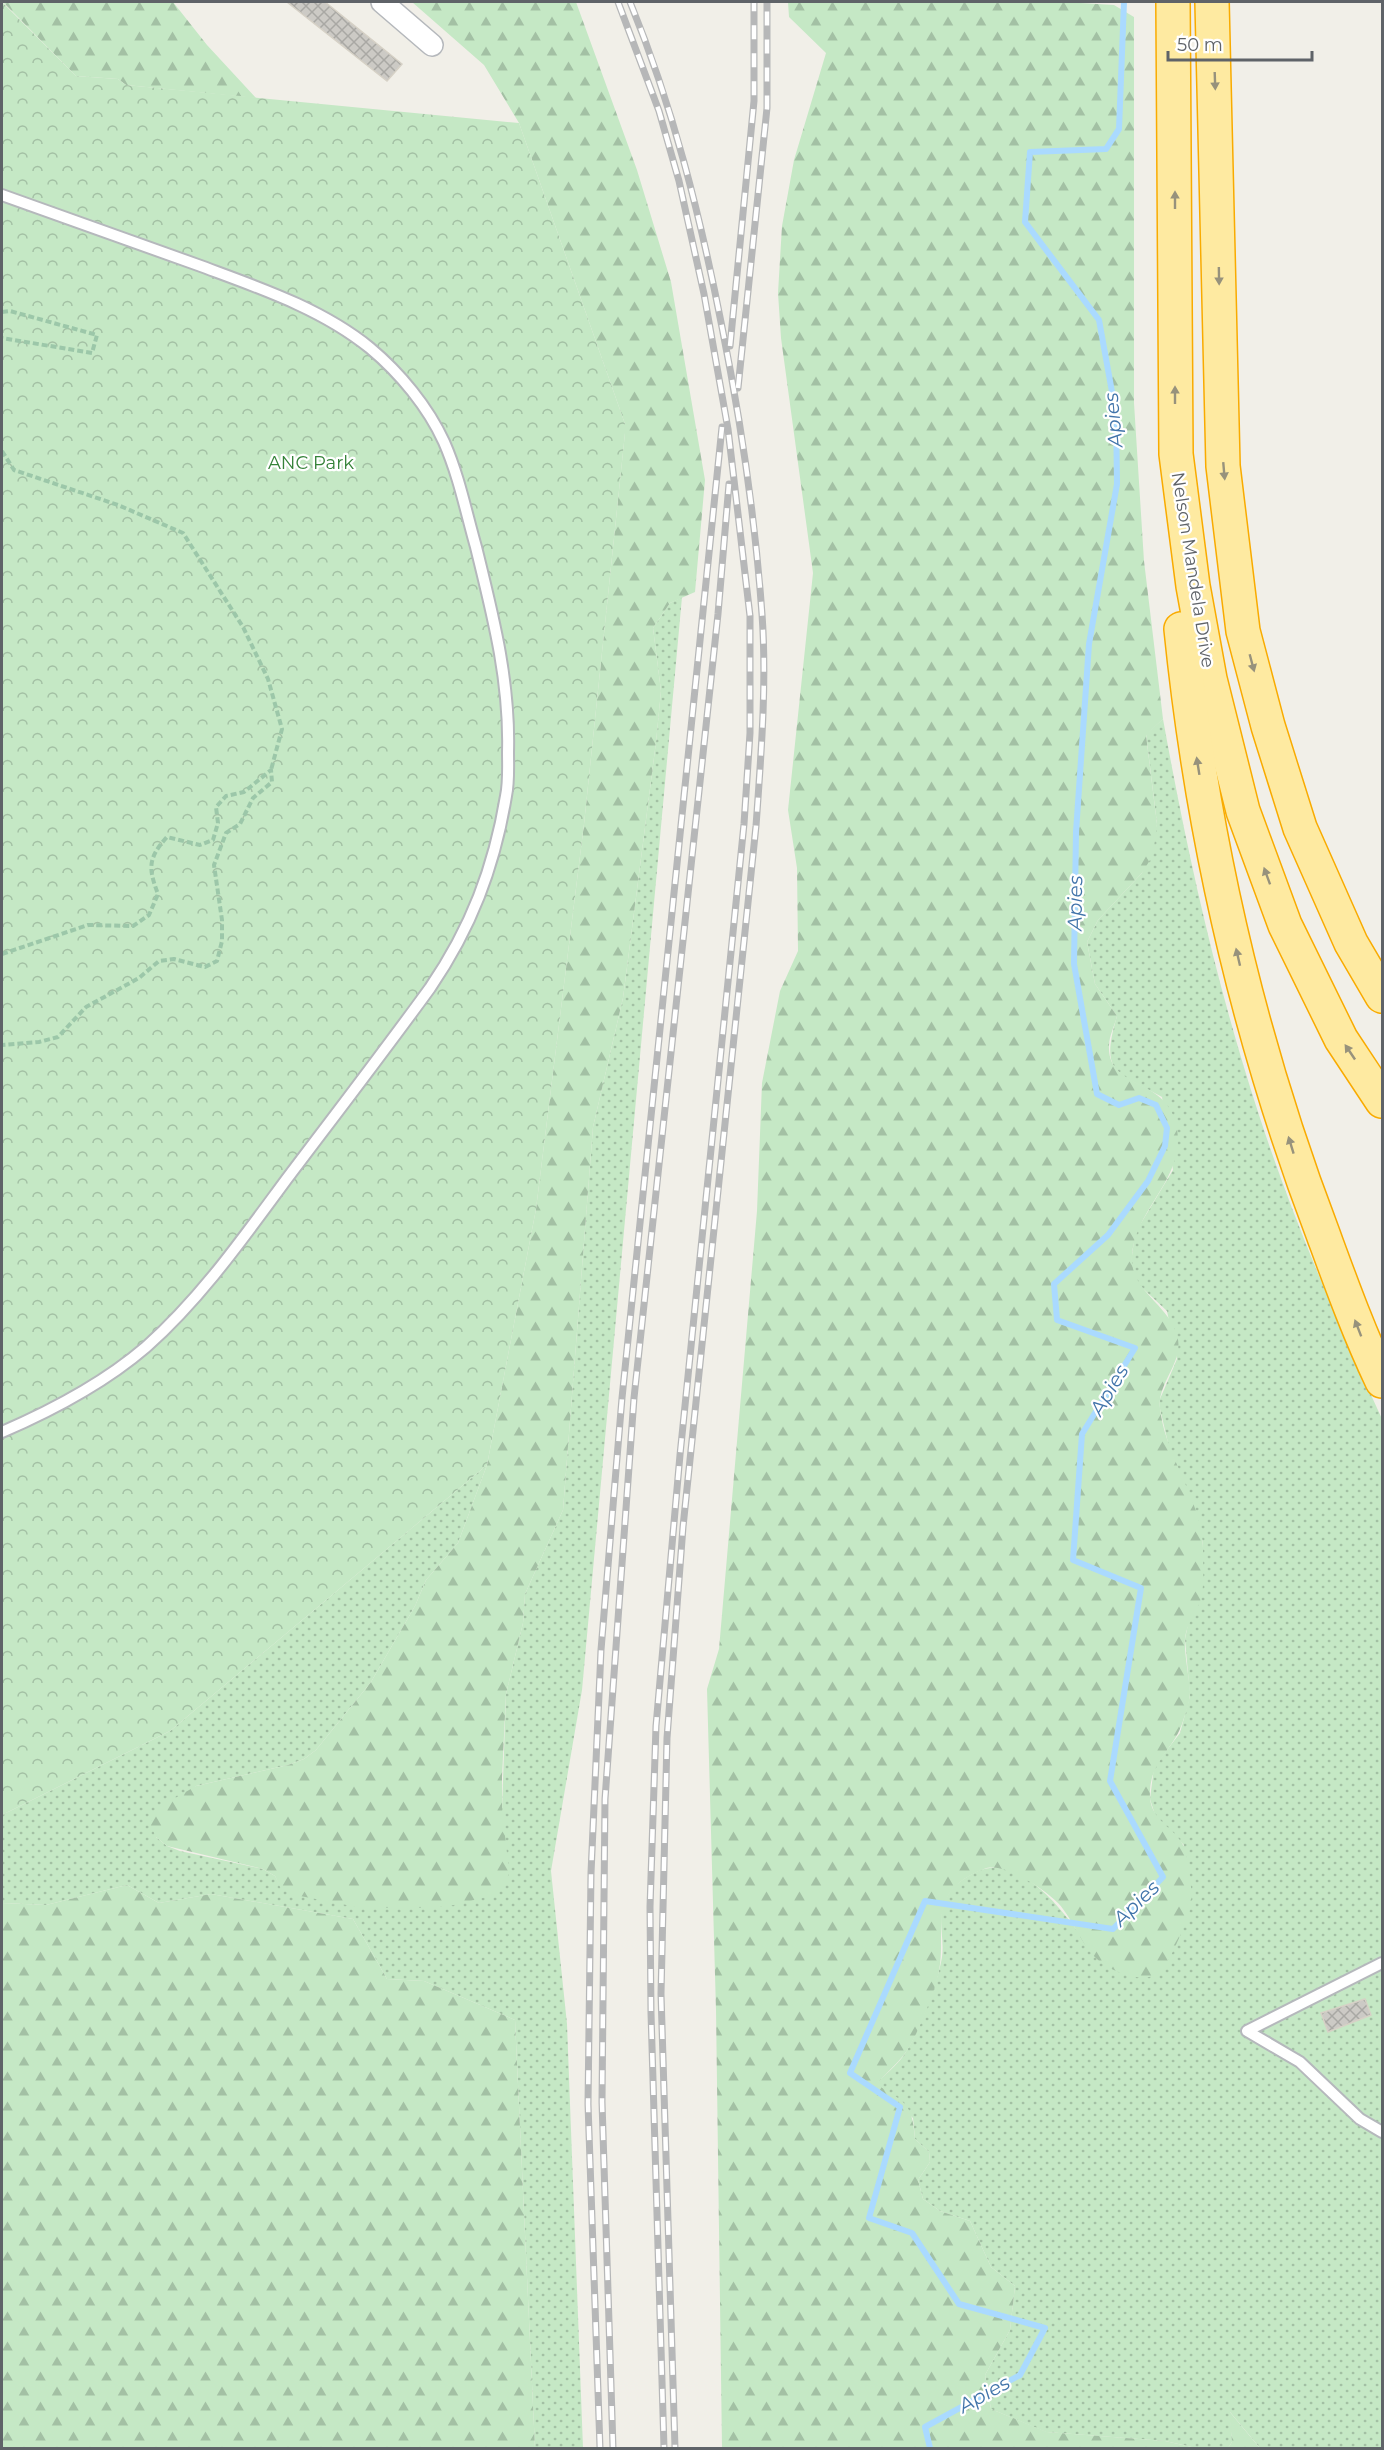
<svg xmlns="http://www.w3.org/2000/svg" width="1384" height="2450" viewBox="0 0 1384 2450" font-family="Montserrat,sans-serif">
  <style>
    .grass { fill: url(#grass-dots) }
    .forest { fill: url(#forest-firs) }
    .park { fill: url(#park-crowns) }
    .lines { fill: none; stroke-linecap: round; stroke-linejoin: round }
    .stream { stroke: #aadaff; stroke-width: 6 }
    .building { fill: url(#building-cross-hatch); stroke: #d6d1c6; stroke-width: 1.5 }
    .service-casing { stroke: #b5b8bc; stroke-width: 14 }
    .minor-casing { stroke: #b5b8bc; stroke-width: 24 }
    .trunk-casing { stroke: #f9ab00; stroke-width: 36 }
    .path { stroke: #9cc7a9; stroke-width: 4; stroke-dasharray: 6 3; stroke-linecap: butt }
    .service { stroke: #fff; stroke-width: 10 }
    .minor { stroke: #fff; stroke-width: 21 }
    .trunk { stroke: #feeaa1; stroke-width: 33 }
    .rail-casing { stroke: #b6b7b8; stroke-width: 7 }
    .rail { stroke: #fff; stroke-width: 4.5; stroke-dasharray: 14; stroke-linecap: butt }
    .oneway { fill: #97927c }
    .labels { text-anchor: middle; stroke-width: 4.5; stroke-linejoin: round; paint-order: stroke }
    .park-label { font-size: 18px; fill: #348238; stroke: #fff }
    .street-label { font-size: 18px; fill: #5f6368; stroke: #fff }
    .water-label { font-size: 20px; font-style: italic; fill: #4174aa; stroke: #fff }
  </style>
  <defs>
    <pattern id="grass-dots" width="8" height="8" patternUnits="userSpaceOnUse" patternTransform="scale(1.5)"><rect width="8" height="8" fill="#c5e8c5"/><path d="M2 2h.1M6 6h.1" fill="none" stroke="#a3c0a4" stroke-width="1.8" stroke-linecap="round"/></pattern>
    <pattern id="forest-firs" width="22" height="20" patternUnits="userSpaceOnUse" patternTransform="scale(1.5)"><rect width="22" height="20" fill="#c5e8c5"/><path d="M5 1l3.5 6h-7zM16 11l3.5 6h-7z" fill="#a3c0a4"/></pattern>
    <pattern id="park-crowns" width="20" height="18" patternUnits="userSpaceOnUse" patternTransform="scale(1.5)"><rect width="20" height="18" fill="#c5e8c5"/><path d="M2 6a3 3 0 1 1 6 0M12 15a3 3 0 1 1 6 0" fill="none" stroke="#a3c0a4"/></pattern>
    <pattern id="building-cross-hatch" width="8" height="8" patternUnits="userSpaceOnUse" patternTransform="scale(1.5)"><rect width="8" height="8" fill="#cccac5"/><path d="M0 0l8 8M0 8l8-8" fill="none" stroke="#a9a8a4"/></pattern>
  </defs>
  <rect width="100%" height="100%" fill="#f1efe8"/>
  <g class="grass">
    <path d="M682,597L582,1690L551,1871L567,2024L583,2448H535L515,2020L424,1981L387,1979L353,1919L211,1894L159,1903L127,1885L46,1905L2,1903V1815L170,1731L487,1465L458,1543L426,1580L415,1606L371,1682L316,1750L304,1759L288,1765L196,1786L156,1837L167,1846L180,1851L263,1869L275,1876L282,1889L502,1809L506,1694L523,1623L525,1594L563,1510L593,1127L623,998L656,742L661,691L653,628L670,603Z"/>
    <path d="M1163,719C1187,852 1216,983 1258,1112C1292,1217 1336,1319 1382,1419V2448H1260L1230,2412L1232,2442L1228,2448H1196L1165,2441L1046,2432L991,2409L985,2375L1010,2330L1015,2286L991,2267L970,2221L940,2211L923,2199L918,2180L930,2162L929,2152L915,2139L913,2118L875,2084C885,2075 897,2065 904,2055C918,2034 938,1982 942,1957C945,1936 935,1915 948,1895C954,1884 965,1878 976,1872C1025,1849 1074,1926 1098,1960L1184,1845L1156,1818L1150,1799L1154,1767L1180,1733L1190,1696L1185,1639L1189,1619L1201,1597L1203,1543L1194,1509L1169,1447L1160,1409V1399L1177,1359L1167,1311L1136,1282L1131,1263L1135,1233L1173,1170L1162,1097C1115,1071 1100,1074 1117,1016L1095,984L1087,942L1098,920L1142,873L1157,824L1146,734Z"/>
  </g>
  <g class="forest">
    <path d="M3,2H173L207,45L256,98L126,85L118,79L76,76Z"/>
    <path d="M412,2H576L637,170L671,282L705,480L695,592L670,603L653,628L661,691L656,742L623,998L593,1127L563,1510L525,1594L523,1623L506,1694L502,1777V1809L509,1871L506,1885L494,1895L454,1905L424,1908H362L295,1895L281,1889L275,1876L263,1869L167,1846L156,1837L150,1824L156,1809L196,1786L288,1765L304,1759L316,1750L371,1682L415,1606L426,1580L458,1543L487,1465L536,1209L584,824L625,433V424L519,123L484,65Z"/>
    <path d="M788,2H1064L1114,5L1134,17V403L1144,561L1163,719L1146,735L1157,824L1153,855L1142,873L1098,920L1087,942L1095,984L1117,1016C1115,1025 1109,1036 1109,1046C1107,1091 1169,1076 1177,1129C1185,1180 1134,1209 1132,1257C1130,1290 1168,1304 1177,1335C1185,1362 1157,1382 1160,1408C1165,1457 1202,1500 1203,1548C1203,1563 1204,1581 1202,1595C1199,1610 1187,1621 1185,1638C1184,1655 1189,1674 1190,1692C1190,1702 1186,1712 1183,1721C1174,1751 1148,1761 1150,1798C1152,1822 1176,1828 1184,1847C1188,1855 1192,1891 1192,1901C1190,1914 1171,1961 1161,1971C1146,1986 1112,1972 1098,1960C1081,1945 1073,1919 1058,1903C1044,1889 1003,1861 984,1869C918,1895 953,1936 935,1986C929,2005 915,2041 903,2056C895,2066 884,2075 876,2084C905,2103 912,2101 915,2139L929,2152L930,2162L918,2180L923,2199L940,2211L970,2221L991,2267L1015,2286L1010,2330L985,2375L991,2409L1047,2432L1165,2441L1196,2448H722L716,2010L707,1689L719,1649L757,1211L762,1083L780,991L798,951L797,868L788,810L813,573L781,338L778,293L782,226L794,160L826,53L789,17Z"/>
    <path d="M127,1885L159,1903L211,1894L353,1919L387,1979L424,1981L515,2020L535,2448H2V1903L46,1905Z"/>
    <path d="M1229,2411L1259,2447L1260,2448H1228L1232,2442Z"/>
  </g>
  <path class="park" d="M2,2L76,76L118,79L126,85L519,123L625,424V433L584,824L536,1209L487,1465L170,1731L2,1815Z"/>
  <g class="lines">
    <path class="stream" d="M930,2448L925,2427L1020,2375L1045,2328L959,2304L912,2233L869,2218L900,2107L850,2073L925,1901L1113,1929L1163,1877L1110,1781L1141,1588L1073,1560L1082,1434L1135,1348L1057,1320L1054,1284L1108,1235L1148,1181L1165,1146L1167,1128L1156,1105L1139,1098L1119,1105L1097,1094L1074,964L1076,832L1089,644L1117,484L1116,414L1099,320L1025,222L1030,152L1106,149L1119,129L1124,2"/>
  </g>
  <g class="building">
    <path d="M287,2H325L402,64L387,81Z"/>
    <path d="M1365,1999L1371,2015L1328,2032L1321,2013Z"/>
  </g>
  <g class="lines">
    <g class="service-casing">
      <g id="service">
        <path d="M2,195C67,218 132,242 198,265C257,287 321,308 370,348C400,373 428,407 444,442C459,476 466,512 476,547C493,616 510,681 508,752C508,766 509,782 506,796C494,868 471,928 430,988C382,1054 332,1119 283,1184C241,1241 199,1300 146,1347C103,1384 53,1410 2,1432"/>
        <path d="M1382,1963L1247,2031L1300,2062L1360,2119L1382,2132"/>
      </g>
    </g>
    <g class="minor-casing">
      <path id="minor" d="M382,2L432,45"/>
    </g>
    <g class="trunk-casing">
      <g id="trunk">
        <path d="M1173,2L1176,454L1193,586L1210,679L1243,811L1285,925L1341,1039L1382,1101"/>
        <path d="M1212,2L1223,466L1243,631L1268,726L1300,828L1351,943L1382,996"/>
        <path d="M1181,629C1202,836 1249,1040 1323,1234C1341,1283 1359,1333 1382,1381"/>
      </g>
    </g>
    <g class="path">
      <path d="M2,312L10,311L97,335L92,353L2,338"/>
      <path d="M2,451L14,470L118,505L183,533L243,627L268,679L282,729L271,770"/>
      <path d="M2,954L88,925L133,926L149,915L158,894C148,868 148,858 167,837L200,845L213,840L218,823L216,807L226,796L244,792L271,770L272,782L253,798L240,824L226,833L214,865L222,920V941L217,961L205,967L174,959L159,961L139,978L86,1007L58,1037L39,1042L2,1045"/>
    </g>
    <use href="#service" class="service"/>
    <use href="#minor" class="minor"/>
    <use href="#trunk" class="trunk"/>
    <g class="rail-casing">
      <g id="rail">
        <path d="M618,2L659,111L679,181L704,294L728,429L750,616V733L744,824L680,1455L656,1726L650,1907L651,2013L664,2448"/>
        <path d="M630,2C673,107 700,215 722,327C741,422 755,517 762,614C767,684 761,756 756,826L683,1527L667,1738L661,1994L675,2448"/>
        <path d="M730,346L754,101V2"/>
        <path d="M738,388L767,108V2"/>
        <path d="M600,2448L588,2104L591,1873L601,1650L622,1398L722,427"/>
        <path d="M613,2448L602,2102L605,1799L634,1398L718,614L729,484"/>
      </g>
    </g>
    <use href="#rail" class="rail"/>
  </g>
  <defs><path id="oneway-solid" d="M-6-.8H1V-3.2L6.5 0L1 3.2V.8H-6Z" transform="scale(1.5)"/></defs>
  <g class="oneway">
    <use href="#oneway-solid" transform="translate(1215 81) rotate(88)"/>
    <use href="#oneway-solid" transform="translate(1175 200) rotate(-90)"/>
    <use href="#oneway-solid" transform="translate(1219 276) rotate(89)"/>
    <use href="#oneway-solid" transform="translate(1175 395) rotate(-90)"/>
    <use href="#oneway-solid" transform="translate(1224 471) rotate(85)"/>
    <use href="#oneway-solid" transform="translate(1252 663) rotate(75)"/>
    <use href="#oneway-solid" transform="translate(1198 766) rotate(-99)"/>
    <use href="#oneway-solid" transform="translate(1267 876) rotate(-110)"/>
    <use href="#oneway-solid" transform="translate(1238 957) rotate(-103)"/>
    <use href="#oneway-solid" transform="translate(1350 1052) rotate(-124)"/>
    <use href="#oneway-solid" transform="translate(1291 1145) rotate(-107)"/>
    <use href="#oneway-solid" transform="translate(1358 1328) rotate(-111)"/>
  </g>
  <g class="labels">
    <g class="park-label">
      <text x="311" y="469">ANC Park</text>
    </g>
    <g class="street-label">
      <text transform="translate(1193 570) rotate(81)" y="6">Nelson Mandela Drive</text>
    </g>
    <g class="water-label">
      <text transform="translate(1113 420) rotate(-95)" y="7">Apies</text>
      <text transform="translate(1075 903) rotate(-89)" y="7">Apies</text>
      <text transform="translate(1109 1390) rotate(-59)" y="7">Apies</text>
      <text transform="translate(1136 1903) rotate(-44)" y="7">Apies</text>
      <text transform="translate(984 2394) rotate(-29)" y="7">Apies</text>
    </g>
  </g>
  <rect width="1384" height="2450" fill="none" stroke="#5f6368" stroke-width="6"/>
  <path d="M1168 51v9h144v-9" fill="none" stroke="#5f6368" stroke-width="3"/>
  <text x="1177" y="51" font-size="18" fill="#5f6368" stroke="#ffffff" stroke-width="4.5" paint-order="stroke">50 m</text>
</svg>
